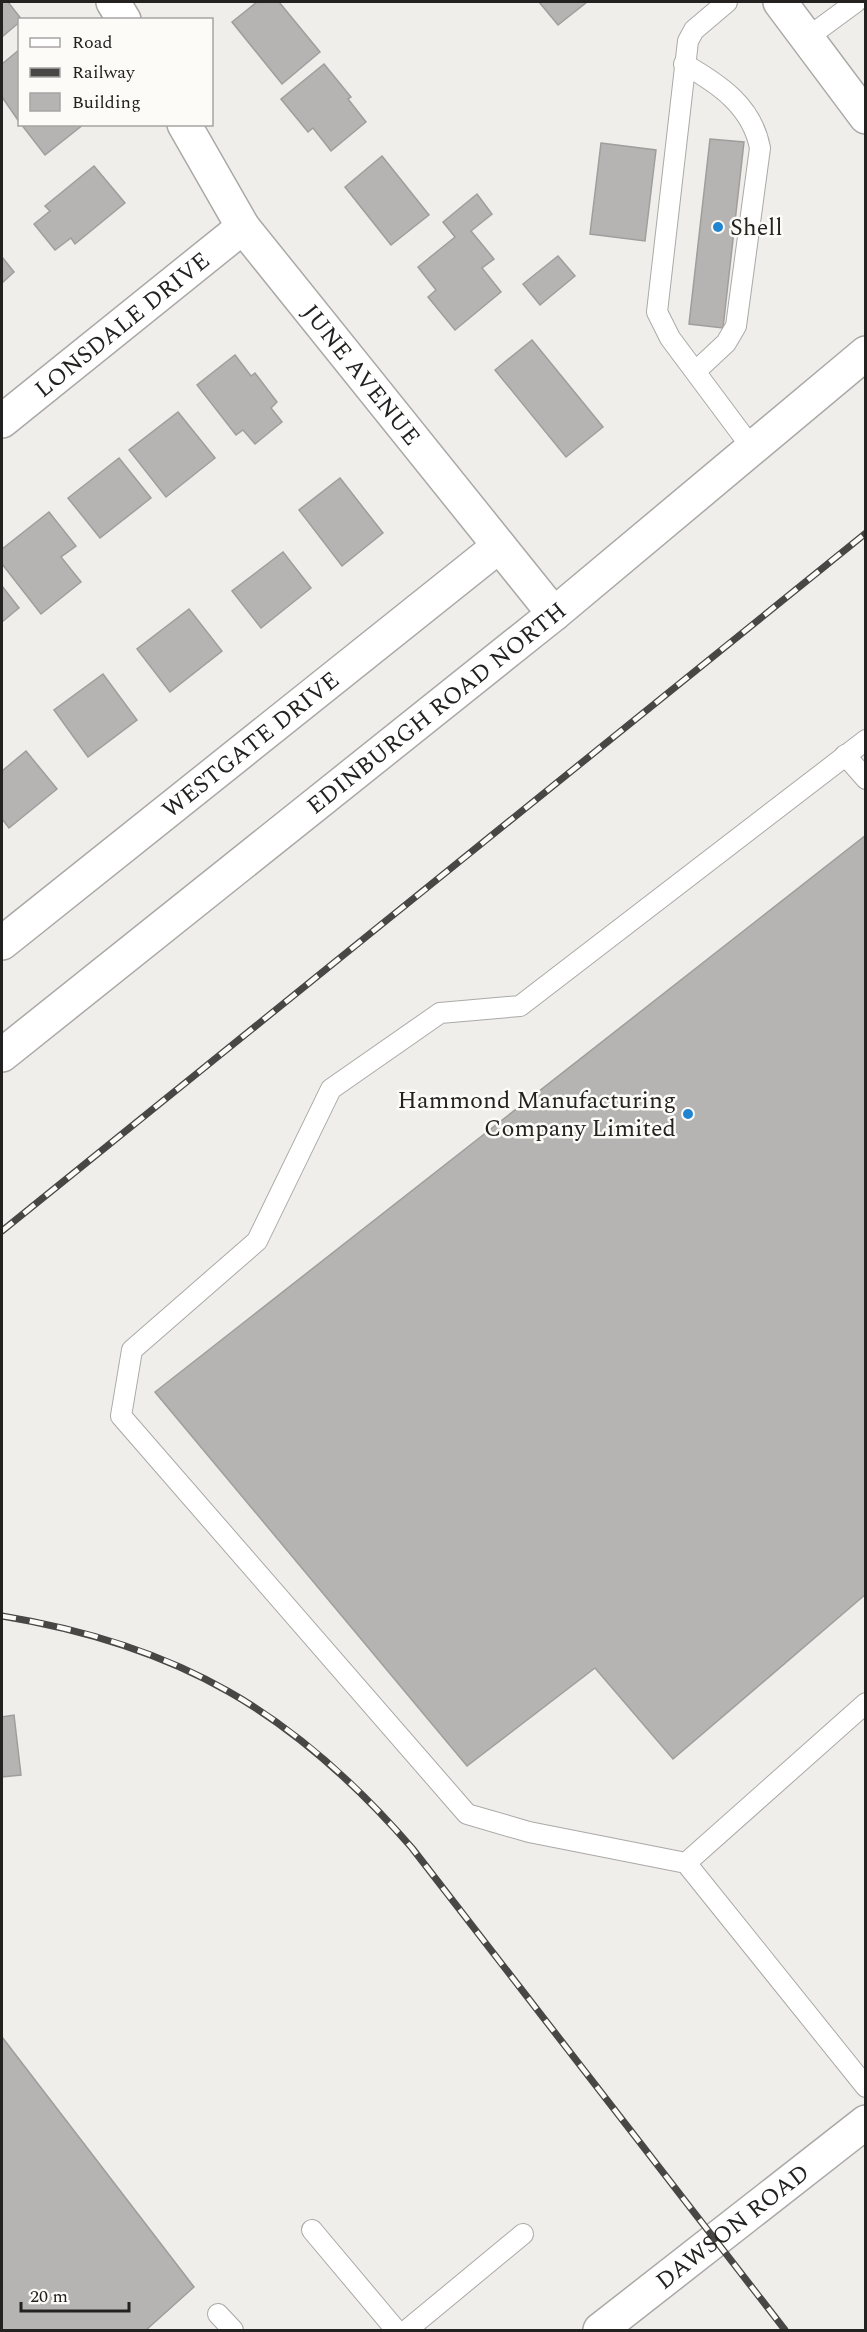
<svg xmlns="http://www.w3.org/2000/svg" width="867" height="2332" viewBox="0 0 867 2332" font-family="Spectral,serif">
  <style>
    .building { fill: #b6b4b2; stroke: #a09e9c; stroke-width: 1.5 }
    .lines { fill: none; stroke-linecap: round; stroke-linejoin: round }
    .lane-casing { stroke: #aba9a7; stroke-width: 22 }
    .street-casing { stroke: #aba9a7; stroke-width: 36 }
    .secondary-casing { stroke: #aba9a7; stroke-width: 36 }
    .lane { stroke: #fff; stroke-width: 20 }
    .street { stroke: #fff; stroke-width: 33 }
    .secondary { stroke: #fff; stroke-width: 33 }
    .rail-casing { stroke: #484746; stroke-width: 7 }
    .rail { stroke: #fdfbf8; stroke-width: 4.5; stroke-dasharray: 14; stroke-linecap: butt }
    .poi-dot { fill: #2084d0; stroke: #fdfbf8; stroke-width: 2 }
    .labels { text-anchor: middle; stroke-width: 5; stroke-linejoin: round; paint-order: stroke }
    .poi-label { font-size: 24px; fill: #232221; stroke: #fdfbf8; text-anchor: start }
    .street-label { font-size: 24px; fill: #232221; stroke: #fdfbf8 }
  </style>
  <rect width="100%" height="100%" fill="#efeeeb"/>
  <g class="building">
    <path d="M2,2H8L22,20L2,37Z"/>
    <path d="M257,2H279L320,52L282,84L232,22Z"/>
    <path d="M539,2H587L558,25Z"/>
    <path d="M20,49V123L2,97V64Z"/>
    <path d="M324,64L351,97L348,99L366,122L331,151L313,128L308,132L281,99Z"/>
    <path d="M21,124H84L45,155Z"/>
    <path d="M710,139L744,142L723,328L689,324Z"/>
    <path d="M601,143L656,150L645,241L590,234Z"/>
    <path d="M382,156L429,215L391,245L345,187Z"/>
    <path d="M94,166L125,203L75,244L71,238L55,250L34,224L50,211L45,206Z"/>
    <path d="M477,194L492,214L471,231L494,259L482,268L501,292L455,330L428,297L436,290L418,267L455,237L443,222Z"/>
    <path d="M558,256L575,276L540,305L523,284Z"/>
    <path d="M2,257L14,272L2,283Z"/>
    <path d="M532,340L603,427L566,457L495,370Z"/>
    <path d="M235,355L251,376L255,373L277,402L271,408L282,422L255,444L243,430L236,435L197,385Z"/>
    <path d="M178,412L215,458L166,497L129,450Z"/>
    <path d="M119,458L151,498L100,538L68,498Z"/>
    <path d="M340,478L383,533L342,566L299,510Z"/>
    <path d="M49,512L76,546L61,557L81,582L41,614L2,564V549Z"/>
    <path d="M283,552L311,588L261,628L232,591Z"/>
    <path d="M2,586L19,608L2,622Z"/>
    <path d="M189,609L222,651L170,692L137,649Z"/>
    <path d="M103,674L137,720L88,757L54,710Z"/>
    <path d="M26,751L57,789L9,828L2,819V771Z"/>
    <path d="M866,835V1594L673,1759L595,1668L467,1766L155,1392Z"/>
    <path d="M14,1715L21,1775L2,1777V1717Z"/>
    <path d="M2,2037L194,2287L146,2330H2Z"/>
  </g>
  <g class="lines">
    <g class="lane-casing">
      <g id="lane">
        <path d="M727,2L694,30L688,41L657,312L670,338L752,448"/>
        <path d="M807,38L856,2"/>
        <path d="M684,64C719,84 752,106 760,148L736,326L726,343L696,371"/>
        <path d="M866,740L520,1006L440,1013L331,1089L257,1241L132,1350L121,1416L467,1814L529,1832L686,1863L866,2087"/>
        <path d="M845,755L866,779"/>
        <path d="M686,1863L866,1703"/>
        <path d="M312,2230L396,2330"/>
        <path d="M218,2314L233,2330"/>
        <path d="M407,2330L523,2234"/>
      </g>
    </g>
    <g class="street-casing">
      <g id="street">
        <path d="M113,2L124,20"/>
        <path id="s1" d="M184,124L243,227L554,614"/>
        <path id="s2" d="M2,421L243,227"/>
        <path id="s3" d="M2,943L499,546"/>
        <path id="s4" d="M600,2330L866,2122"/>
      </g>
    </g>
    <g class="secondary-casing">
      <g id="secondary">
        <path d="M780,2L866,117"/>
        <path id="s5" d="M2,1055L554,614L866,353"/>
      </g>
    </g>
    <use href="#lane" class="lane"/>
    <use href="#street" class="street"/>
    <use href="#secondary" class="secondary"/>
    <g class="rail-casing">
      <g id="rail">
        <path d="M2,1231L866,533"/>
        <path d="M2,1616C179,1645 294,1712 412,1848L785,2330"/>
      </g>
    </g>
    <use href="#rail" class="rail"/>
  </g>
  <g class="poi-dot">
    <circle cx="718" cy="227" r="6"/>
    <circle cx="688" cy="1114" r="6"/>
  </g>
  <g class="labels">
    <g class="poi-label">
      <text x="730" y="235">Shell</text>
      <text x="676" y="1108" text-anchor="end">Hammond Manufacturing<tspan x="676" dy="28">Company Limited</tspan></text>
    </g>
    <g class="street-label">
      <text dy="8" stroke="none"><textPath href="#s2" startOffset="154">LONSDALE DRIVE</textPath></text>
      <text dy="8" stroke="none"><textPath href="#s1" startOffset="308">JUNE AVENUE</textPath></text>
      <text dy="8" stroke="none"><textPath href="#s5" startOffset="556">EDINBURGH ROAD NORTH</textPath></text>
      <text dy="8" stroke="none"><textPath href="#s3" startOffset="318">WESTGATE DRIVE</textPath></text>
      <text dy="8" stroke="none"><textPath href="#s4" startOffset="168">DAWSON ROAD</textPath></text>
    </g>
  </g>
  <rect width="867" height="2332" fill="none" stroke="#232221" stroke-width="6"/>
  <rect x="18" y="18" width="195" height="108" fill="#fdfbf8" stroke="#a6a4a2" stroke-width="1.5"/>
  <rect x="30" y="38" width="30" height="9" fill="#ffffff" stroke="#a6a4a2" stroke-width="1.5"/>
  <text x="72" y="48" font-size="18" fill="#232221">Road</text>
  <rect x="30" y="68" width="30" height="9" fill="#484746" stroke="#a6a4a2" stroke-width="1.5"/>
  <text x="72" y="78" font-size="18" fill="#232221">Railway</text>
  <rect x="30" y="93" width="30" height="18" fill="#b6b4b2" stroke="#a6a4a2" stroke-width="1.5"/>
  <text x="72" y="108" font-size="18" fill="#232221">Building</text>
  <path d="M21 2302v9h108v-9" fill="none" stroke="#232221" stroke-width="3"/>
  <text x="30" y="2302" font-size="18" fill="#232221" stroke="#fdfbf8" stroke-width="4.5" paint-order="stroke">20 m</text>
</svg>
